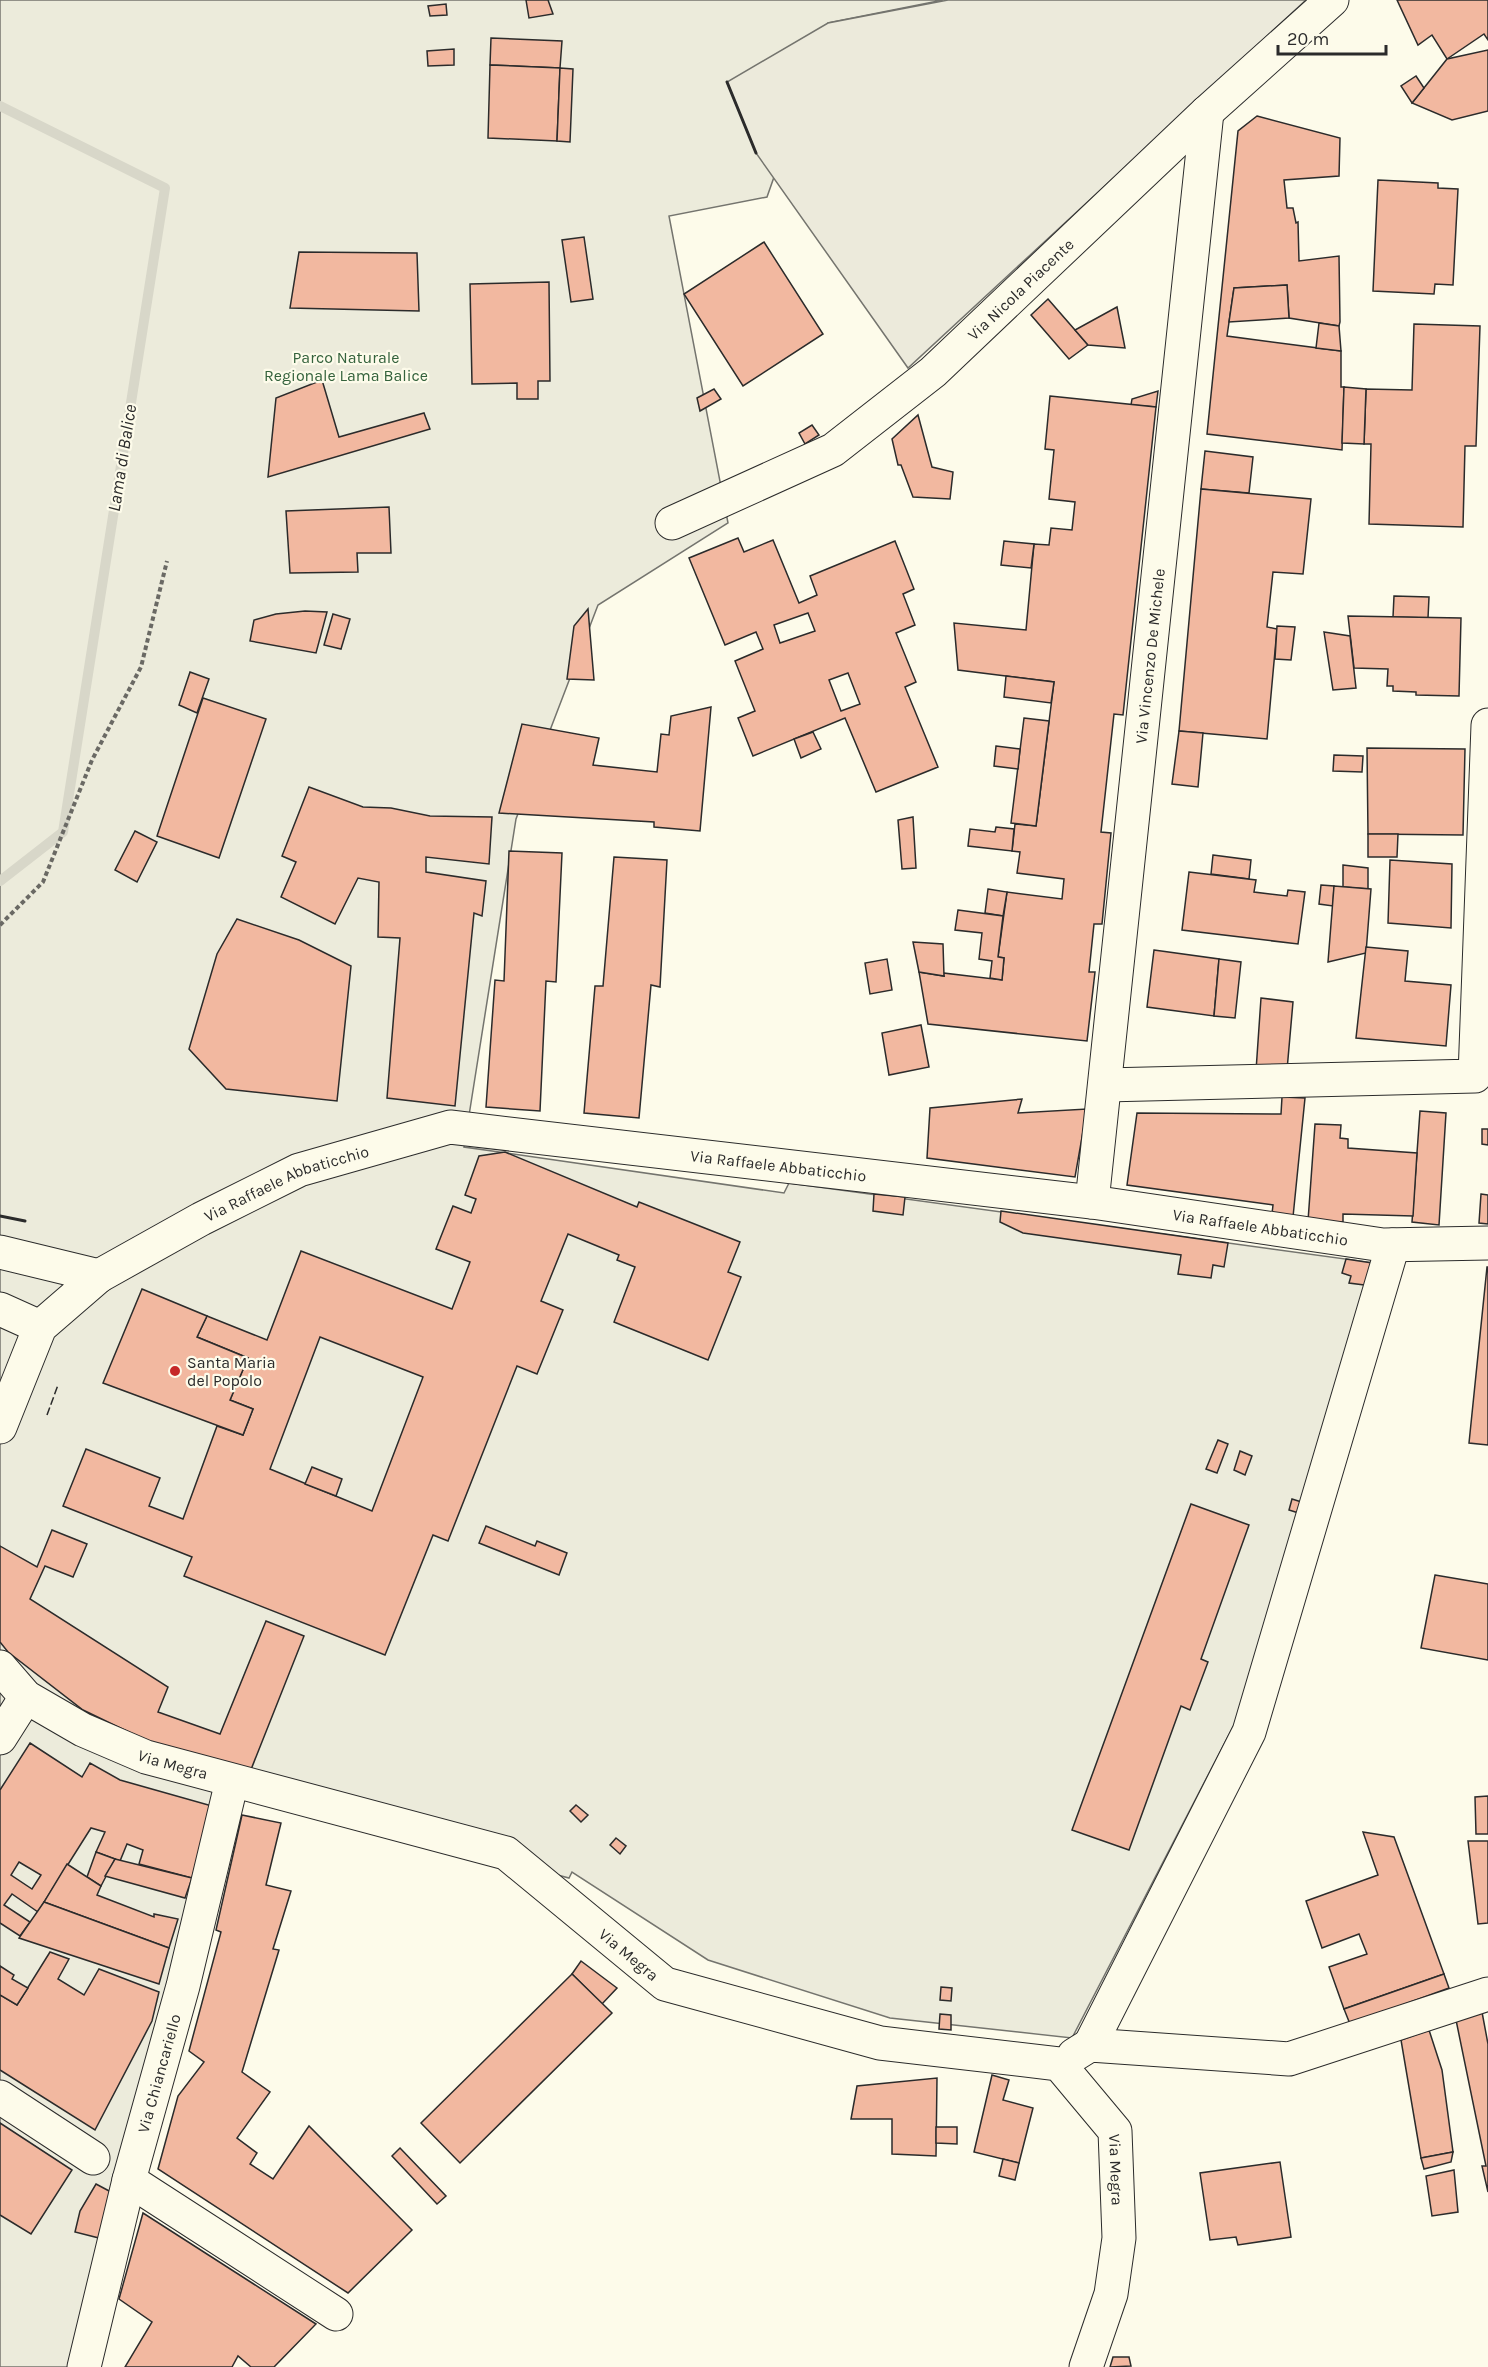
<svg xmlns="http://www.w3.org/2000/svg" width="1488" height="2367" viewBox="0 0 1488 2367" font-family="Karla,sans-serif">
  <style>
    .green { fill: #ecebdb; stroke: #74746e; stroke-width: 1.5 }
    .parking { fill: #eceadb; stroke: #74746e; stroke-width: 1.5 }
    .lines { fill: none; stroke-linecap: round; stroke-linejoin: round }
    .stream { stroke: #d8d7c9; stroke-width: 10 }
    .building { fill: #f2b8a0; stroke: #2b2b2b; stroke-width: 1.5; fill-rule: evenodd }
    .street-casing { stroke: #2b2b2b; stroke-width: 35 }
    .path { stroke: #6a6964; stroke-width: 4; stroke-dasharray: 4.5 3; stroke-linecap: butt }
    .street { stroke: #fdfbea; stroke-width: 33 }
    .fence { stroke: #2b2b2b; stroke-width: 1.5; stroke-dasharray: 8 3; stroke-linecap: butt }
    .wall { stroke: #2b2b2b; stroke-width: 3 }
    .poi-dot { fill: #c62828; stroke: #fdfbea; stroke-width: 2 }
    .labels { text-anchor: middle; stroke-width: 4.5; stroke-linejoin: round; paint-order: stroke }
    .street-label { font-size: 16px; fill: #2b2b2b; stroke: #fdfbea }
    .park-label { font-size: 16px; fill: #34623c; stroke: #fdfbea }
    .poi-label { font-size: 16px; fill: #2b2b2b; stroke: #fdfbea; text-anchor: start }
    .water-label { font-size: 18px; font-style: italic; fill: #2b2b2b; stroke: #fdfbea }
  </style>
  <rect width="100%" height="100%" fill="#fdfbea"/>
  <path class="green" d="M0,0H943L828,23L767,197L669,216L728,523L598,605L516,819L464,1147L784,1193L789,1183L1375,1263L1235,1723L1072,2038L890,2018L708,1960L572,1872L569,1878L243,1791L98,2367H0Z"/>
  <path class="parking" d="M948,0H1306L908,368L756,153L727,82L828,23Z"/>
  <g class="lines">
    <path class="stream" d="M0,106L165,188L63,832L0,881"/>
  </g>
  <g class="building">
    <path d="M526,0H548L553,14L529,18Z"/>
    <path d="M1397,0H1488V40L1484,34L1447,59L1432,35L1418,45Z"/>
    <path d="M446,4L447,15L430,16L428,6Z"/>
    <path d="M491,38L562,41L560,68L490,65Z"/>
    <path d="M454,49V65L428,66L427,51Z"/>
    <path d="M1488,50V111L1452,120L1412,103L1447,59Z"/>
    <path d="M490,65L560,68L557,141L488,138Z"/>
    <path d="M560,68L573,69L570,142L557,141Z"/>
    <path d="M1416,76L1424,88L1412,103L1401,86Z"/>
    <path d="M1257,116L1340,138L1339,176L1284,180L1287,208H1293L1296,223L1298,222L1299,261L1339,256L1340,322L1339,326L1289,318L1287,285L1234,288L1227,336L1341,351V387H1344L1342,450L1207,434L1238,131Z"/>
    <path d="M1378,180L1438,183V188L1458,189L1453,285L1435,284L1434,294L1373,291Z"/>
    <path d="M584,237L593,299L571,302L562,240Z"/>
    <path d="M764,242L823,334L743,386L684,294Z"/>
    <path d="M299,252L417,253L419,311L290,308Z"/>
    <path d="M549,282L550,381H538V399H517V383L472,384L470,284Z"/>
    <path d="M1287,285L1289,318L1229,322L1234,288Z"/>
    <path d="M1048,299L1088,345L1069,359L1031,315Z"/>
    <path d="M1117,307L1125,348L1088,345L1075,330Z"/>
    <path d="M1319,323L1339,326L1341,351L1316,348Z"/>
    <path d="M1414,324L1480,326L1476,446H1465L1463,527L1369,524L1371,444H1364L1366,389L1412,390Z"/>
    <path d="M322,380L339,437L424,413L430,429L268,477L276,398Z"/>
    <path d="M1344,387L1366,389L1364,444L1342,443Z"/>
    <path d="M714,389L721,399L700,411L697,398Z"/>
    <path d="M1158,391L1156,407L1131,405L1132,399Z"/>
    <path d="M1050,396L1156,407L1123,715L1114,714L1101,832L1111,833L1102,924H1094L1089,972H1095L1087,1041L928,1024L919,972L944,976L943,973L1002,980L1004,958L998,957L1007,892L1062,899L1064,879L1017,873L1020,852L1012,851L1015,824L1036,826L1054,682L958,670L954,623L1026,630L1034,544L1049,545L1051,528L1072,530L1075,502L1049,499L1054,450L1045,449Z"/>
    <path d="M918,415L932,467L953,472L950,499L913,497L901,465H898L892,439Z"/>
    <path d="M812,425L819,435L805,444L799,433Z"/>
    <path d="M1205,451L1253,457L1249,493L1201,489Z"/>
    <path d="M1201,489L1311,499L1303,574L1273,572L1267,627L1277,629L1267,739L1179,731Z"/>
    <path d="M389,507L391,553H357L358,572L290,573L286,511Z"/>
    <path d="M738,538L744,552L773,540L799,603L817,595L810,576L895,541L914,589L903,594L915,625L896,633L916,682L905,687L938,767L876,792L845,718L753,756L738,718L755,711L735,661L763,649L756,632L725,645L689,558ZM808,613L815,631L780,643L774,625ZM848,673L860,704L841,711L829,680Z"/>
    <path d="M1004,541L1034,544L1031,568L1001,565Z"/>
    <path d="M1394,596L1429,597L1428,618L1393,617Z"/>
    <path d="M588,609L594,680L567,679L574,626Z"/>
    <path d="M305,611L327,612L316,653L250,641L254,620L276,614Z"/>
    <path d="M333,614L350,619L341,649L324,645Z"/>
    <path d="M1348,616L1461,618L1459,696L1416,695V692L1393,691V686H1387L1388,669L1354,668Z"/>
    <path d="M1277,626L1295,627L1291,660L1275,659Z"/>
    <path d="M1324,632L1350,636L1356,688L1333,690Z"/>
    <path d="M190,672L209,679L197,713L179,705Z"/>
    <path d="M1006,676L1054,682L1051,703L1004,697Z"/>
    <path d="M203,698L266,719L219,858L157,836Z"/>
    <path d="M711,707L700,831L654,827V822L499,813L522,724L599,738L593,765L657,772L661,734L669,735L671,716Z"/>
    <path d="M1024,718L1049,721L1036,826L1011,823Z"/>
    <path d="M1179,731L1203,733L1198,787L1172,784Z"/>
    <path d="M813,732L821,749L801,758L794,739Z"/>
    <path d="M996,746L1020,749L1018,769L994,766Z"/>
    <path d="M1367,748L1465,749L1463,835L1368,834Z"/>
    <path d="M1334,755L1363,756L1362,772L1333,771Z"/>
    <path d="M309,787L363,807L391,808L430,816L492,817L489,864L426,857V872L486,881L482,916L474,913L455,1106L387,1098L400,938L378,937L379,882L358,878L335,924L281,897L296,862L282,856Z"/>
    <path d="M913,817L916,868L902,869L898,820Z"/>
    <path d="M996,827L1014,829L1012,851L968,846L970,829L995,832Z"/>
    <path d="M135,831L157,842L137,882L115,870Z"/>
    <path d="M1368,834H1398L1397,857H1368Z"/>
    <path d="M509,851L562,853L556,982L546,981L540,1111L486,1107L495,980L504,981Z"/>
    <path d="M1213,855L1251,860L1249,879L1211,874Z"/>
    <path d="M614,857L667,860L660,987L651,985L639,1118L584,1113L595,986H603Z"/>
    <path d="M1390,860L1452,864L1451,928L1388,923Z"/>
    <path d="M1343,865L1368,868V889L1343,887Z"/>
    <path d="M1189,872L1256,880L1254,892L1287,896L1288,890L1305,892L1298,944L1182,930Z"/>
    <path d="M1321,885L1334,886L1333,906L1319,904Z"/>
    <path d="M1334,886L1371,889L1366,953L1328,962Z"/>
    <path d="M988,889L1007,892L1003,916L985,913Z"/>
    <path d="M958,910L1003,916L998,957L1004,958L1002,980L990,978L992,961L979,959L982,933L955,930Z"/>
    <path d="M237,919L299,940L351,966L337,1101L226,1089L189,1049L217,954Z"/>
    <path d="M913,942L943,944L944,976L919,972Z"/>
    <path d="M1366,947L1408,951L1405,981L1451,985L1446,1046L1356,1038Z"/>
    <path d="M1154,950L1219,959L1214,1016L1147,1007Z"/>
    <path d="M887,959L892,990L870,994L865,963Z"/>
    <path d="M1219,959L1241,962L1235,1018L1214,1016Z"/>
    <path d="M1261,998L1293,1002L1287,1070L1256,1071Z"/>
    <path d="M921,1025L929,1067L889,1075L882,1033Z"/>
    <path d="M1282,1097L1305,1098L1293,1217L1272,1214L1273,1205L1127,1185L1137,1113L1281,1114Z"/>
    <path d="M1022,1099L1018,1113L1087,1109L1075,1177L927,1158L930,1108Z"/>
    <path d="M1420,1111L1446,1113L1439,1225L1412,1222Z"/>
    <path d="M1315,1124L1341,1125L1340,1138L1348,1139V1148L1417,1153L1413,1216L1343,1214V1222L1308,1221Z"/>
    <path d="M1482,1129H1488V1145L1482,1144Z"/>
    <path d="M505,1152L637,1207L639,1202L740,1242L728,1272L741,1277L708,1360L614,1322L635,1267L617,1260L619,1255L568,1234L541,1301L563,1310L537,1374L517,1366L448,1541L433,1535L385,1655L184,1576L192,1557L63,1506L86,1449L160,1478L149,1506L183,1519L217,1426L243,1435L253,1409L230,1400L248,1358L197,1337L207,1316L267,1340L301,1251L452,1309L470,1262L436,1249L453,1206L471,1213L476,1199L465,1195L479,1156ZM320,1337L423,1377L372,1511L270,1469Z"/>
    <path d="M874,1194L905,1197L903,1215L873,1211Z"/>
    <path d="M1481,1194L1488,1195V1224L1479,1223Z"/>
    <path d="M1001,1211L1228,1243L1224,1267L1213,1265L1211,1278L1178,1274L1181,1255L1023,1233L1000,1222Z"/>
    <path d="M1346,1259L1379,1264L1372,1286L1349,1283L1351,1276L1342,1273Z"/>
    <path d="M1487,1267H1488V1445L1469,1443Z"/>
    <path d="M142,1289L207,1316L197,1337L248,1358L230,1400L253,1409L243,1435L103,1383Z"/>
    <path d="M1218,1440L1228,1444L1217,1473L1206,1469Z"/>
    <path d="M1240,1451L1252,1456L1245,1475L1234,1470Z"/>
    <path d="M312,1467L342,1479L336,1496L305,1484Z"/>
    <path d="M1292,1499L1308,1504L1305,1515L1289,1510Z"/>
    <path d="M1191,1504L1249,1525L1201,1659L1208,1662L1190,1710L1181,1706L1129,1850L1072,1830Z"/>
    <path d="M486,1526L535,1546L537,1541L567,1553L559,1575L479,1543Z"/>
    <path d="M52,1530L87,1544L73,1577L45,1566L30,1599L168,1687L158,1712L220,1734L266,1621L304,1636L250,1772L168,1751L83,1710L8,1652L0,1642V1546L37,1567Z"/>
    <path d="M1435,1575L1488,1584V1660L1421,1648Z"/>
    <path d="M30,1743L82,1777L90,1763L120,1780L212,1806L192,1878L139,1864L143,1850L127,1844L120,1861L96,1852L105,1832L91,1828L38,1912L12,1894L4,1905L30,1922L20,1936L0,1923V1790ZM19,1862L41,1875L32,1889L11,1875Z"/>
    <path d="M1488,1796V1834H1476L1475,1797Z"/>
    <path d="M576,1805L588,1815L581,1822L570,1811Z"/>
    <path d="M242,1815L281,1823L266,1885L291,1891L273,1949L279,1950L242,2072L270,2092L237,2138L257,2153L250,2164L273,2179L309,2126L412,2230L348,2293L158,2169L178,2096L204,2062L189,2051L221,1932L216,1930Z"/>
    <path d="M1363,1832L1394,1837L1444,1974L1344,2009L1329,1967L1367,1954L1359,1934L1322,1948L1306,1901L1378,1875Z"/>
    <path d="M616,1838L626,1846L620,1854L610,1845Z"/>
    <path d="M1468,1841H1488V1923L1478,1924Z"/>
    <path d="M96,1852L115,1859L101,1886L87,1877Z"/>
    <path d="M115,1859L192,1878L185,1898L105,1876Z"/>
    <path d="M67,1864L101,1886L97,1895L154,1917V1914L178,1919L169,1948L44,1902Z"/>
    <path d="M44,1902L169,1948L159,1984L19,1938Z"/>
    <path d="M50,1952L69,1959L58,1979L84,1995L99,1969L159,1992L152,2021L95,2130L0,2070V1995L17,2005Z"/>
    <path d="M581,1961L617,1988L602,2004L572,1974Z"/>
    <path d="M0,1966L14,1975L12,1979L28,1988L17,2005L0,1995Z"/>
    <path d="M572,1974L612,2013L460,2163L421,2123Z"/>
    <path d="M1444,1974L1449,1988L1350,2024L1344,2009Z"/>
    <path d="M941,1987L952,1988L951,2001L940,2000Z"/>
    <path d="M1482,2012L1488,2044V2192L1482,2166H1486L1456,2020Z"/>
    <path d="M940,2014L951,2015V2030L939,2029Z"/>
    <path d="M1429,2030L1442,2070L1453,2152L1421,2158L1401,2040Z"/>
    <path d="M992,2075L1009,2080L1003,2100L1033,2108L1019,2163L974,2152Z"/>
    <path d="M937,2078L936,2156L892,2154V2119H851L857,2086Z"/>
    <path d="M0,2123L72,2170L31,2234L0,2215Z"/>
    <path d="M936,2127H957V2144L936,2143Z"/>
    <path d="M400,2148L446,2196L437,2204L392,2156Z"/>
    <path d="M1453,2152L1451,2162L1424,2169L1421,2158Z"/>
    <path d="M1003,2159L1019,2163L1015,2180L999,2176Z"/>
    <path d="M1280,2162L1291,2237L1238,2245L1236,2237L1210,2240L1200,2173Z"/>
    <path d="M1454,2170L1458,2212L1432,2216L1426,2176Z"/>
    <path d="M96,2184L111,2192L99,2238L75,2232L80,2211Z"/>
    <path d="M143,2213L316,2324L274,2367H251L238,2356L232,2367H125L152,2322L119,2299Z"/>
    <path d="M1113,2357H1129L1131,2366L1110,2367Z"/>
  </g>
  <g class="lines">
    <g class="street-casing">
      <g id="street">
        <path id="s1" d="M672,523L833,450L933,372L1207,112L1332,0"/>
        <path d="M1105,1085L1475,1076L1488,725"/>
        <path id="s2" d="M1092,1202L1207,112"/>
        <path d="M0,1252L99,1276L40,1327L0,1427"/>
        <path id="s3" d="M99,1276L201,1219L299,1170L450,1127L1092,1202L1383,1245L1488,1243"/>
        <path d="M0,1309L40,1327"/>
        <path id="s4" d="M0,1667L26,1697L83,1730L146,1757L506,1853L665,1984L880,2043L1059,2064L1115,2131L1119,2238L1111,2294L1086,2367"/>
        <path d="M0,1738L26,1697"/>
        <path d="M1090,2045L1249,1732L1393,1245"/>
        <path d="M1074,2055L1090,2045L1289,2059L1488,1994"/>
        <path d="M0,2097L93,2158"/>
        <path d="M129,2180L336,2314"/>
        <path id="s5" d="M84,2367L129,2180L183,1986L232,1781"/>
      </g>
    </g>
    <path class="path" d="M0,925L43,882L92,760L141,667L167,561"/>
    <use href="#street" class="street"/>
    <path class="fence" d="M47,1415L58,1385"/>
    <g class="wall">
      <path d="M727,82L756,153"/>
      <path d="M0,1216L25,1221"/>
    </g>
  </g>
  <circle class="poi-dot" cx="175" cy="1371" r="6"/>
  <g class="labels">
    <g class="street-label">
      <text dy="6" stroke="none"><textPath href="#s1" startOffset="424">Via Nicola Piacente</textPath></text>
      <text dy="6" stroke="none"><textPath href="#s2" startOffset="549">Via Vincenzo De Michele</textPath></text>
      <text dy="6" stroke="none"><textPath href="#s3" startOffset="714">Via Raffaele Abbaticchio</textPath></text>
      <text dy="6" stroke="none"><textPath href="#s3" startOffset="210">Via Raffaele Abbaticchio</textPath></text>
      <text dy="6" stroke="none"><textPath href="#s3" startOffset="1200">Via Raffaele Abbaticchio</textPath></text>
      <text dy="6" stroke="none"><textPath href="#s4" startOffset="202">Via Megra</textPath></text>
      <text dy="6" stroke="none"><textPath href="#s4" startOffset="706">Via Megra</textPath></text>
      <text dy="6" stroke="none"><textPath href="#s5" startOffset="303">Via Chiancariello</textPath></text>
      <text dy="6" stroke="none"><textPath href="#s4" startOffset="1282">Via Megra</textPath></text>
    </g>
    <g class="park-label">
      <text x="346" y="363">Parco Naturale<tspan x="346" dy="18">Regionale Lama Balice</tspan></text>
    </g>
    <g class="poi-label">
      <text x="187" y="1368">Santa Maria<tspan x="187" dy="18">del Popolo</tspan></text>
    </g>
    <g class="water-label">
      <text transform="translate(122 458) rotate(-81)" y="6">Lama di Balice</text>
    </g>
  </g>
  <path d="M1278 45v9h108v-9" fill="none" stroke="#2b2b2b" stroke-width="3"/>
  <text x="1287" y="45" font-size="18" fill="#2b2b2b" stroke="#fdfbea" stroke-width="4.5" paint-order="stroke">20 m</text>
</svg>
